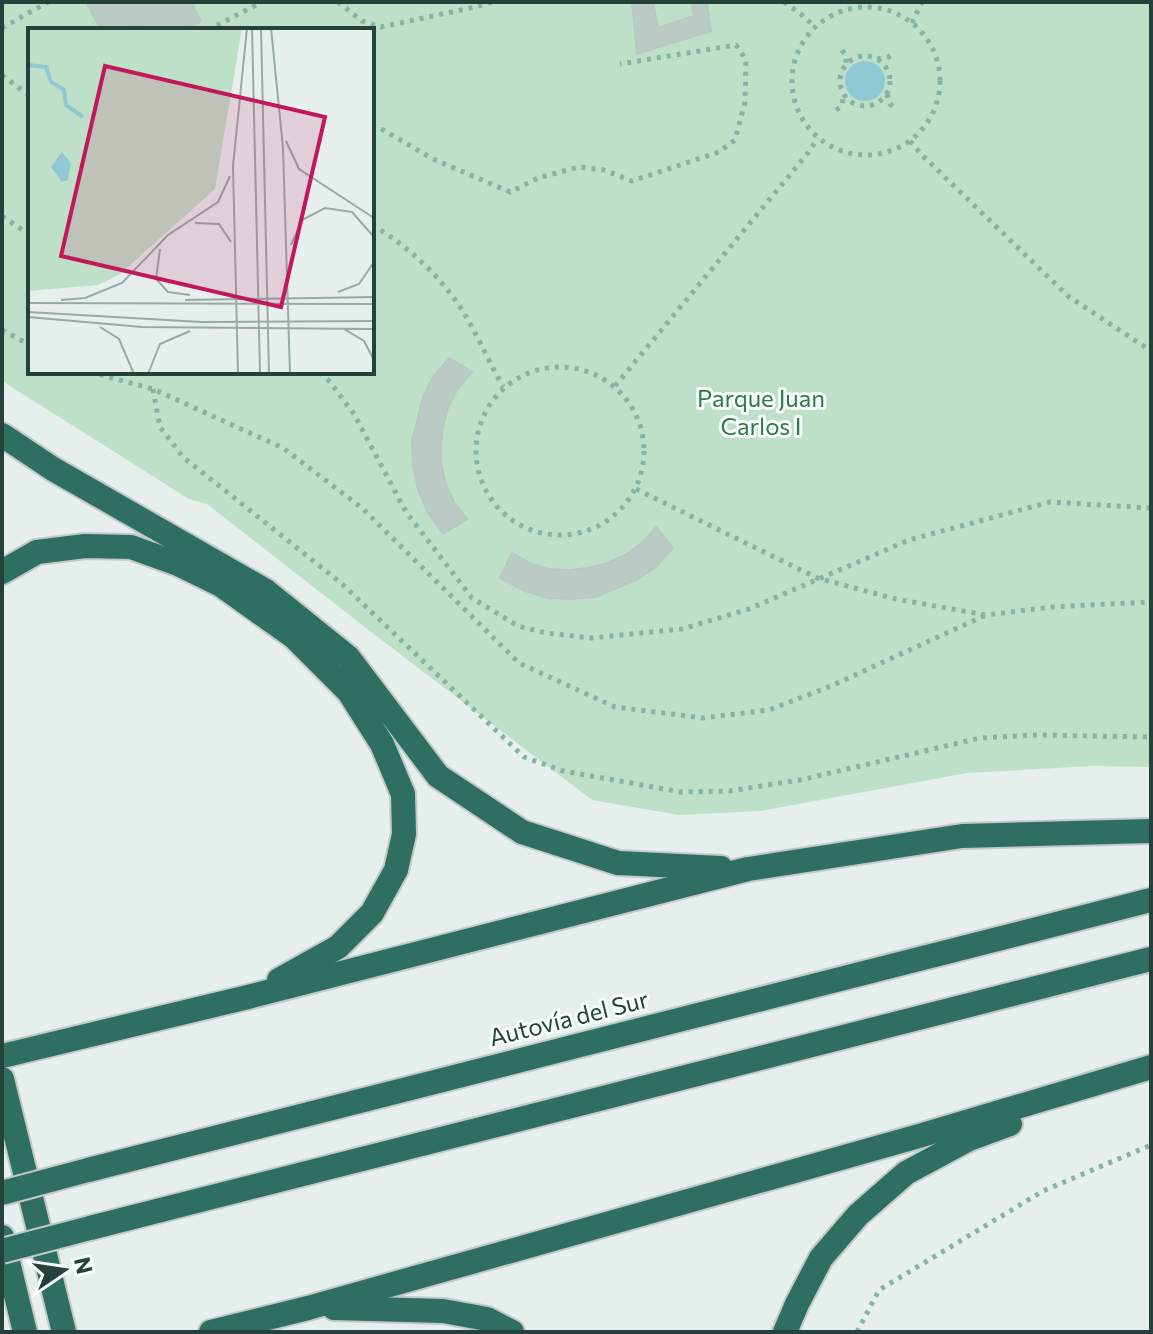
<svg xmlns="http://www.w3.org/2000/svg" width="1153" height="1334" viewBox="0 0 1153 1334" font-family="Commissioner,sans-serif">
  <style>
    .green { fill: #bfe0c8; fill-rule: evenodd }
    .water { fill: #8ec9d4 }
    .building { fill: #bbcac4; stroke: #b8c9c2; stroke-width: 2 }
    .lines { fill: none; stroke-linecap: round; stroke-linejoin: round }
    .highway-casing { stroke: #c2cac8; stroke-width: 28 }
    .path { stroke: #86b3a5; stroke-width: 5; stroke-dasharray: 4 6; stroke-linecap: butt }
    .highway { stroke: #2f6f62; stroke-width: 24 }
    .highway-bridge-casing { stroke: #c2cac8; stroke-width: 28; stroke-linecap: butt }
    .highway-bridge { stroke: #2f6f62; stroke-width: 24 }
    .labels { text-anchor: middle; stroke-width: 6; stroke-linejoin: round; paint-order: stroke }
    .park-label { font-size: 24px; fill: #2d7a4b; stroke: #f7fbf9 }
    .street-label { font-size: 24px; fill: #24423a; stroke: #f7fbf9 }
    .inset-river { fill: none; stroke: #8ec9d4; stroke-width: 4 }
    .inset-road { fill: none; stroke: #98aaa4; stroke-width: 2 }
    .view { fill: #c2185b; fill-opacity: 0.15; stroke: #c2185b; stroke-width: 4 }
    .inset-edge { fill: none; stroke: #24423a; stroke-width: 4 }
  </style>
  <rect width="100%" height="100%" fill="#e6efeb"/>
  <path class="green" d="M2,2H1151V767L1093,766L967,773L760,811L679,815L592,800L375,635L207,504L189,499L2,381ZM30,30H372V372H30Z"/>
  <circle class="water" cx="865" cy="81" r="20"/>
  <g class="building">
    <path d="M86,2H191L201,21L185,30H140L137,25L128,30H101Z"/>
    <path d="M632,2H653L658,28L694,16L691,2H707L711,31L637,54Z"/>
    <path d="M449,358L472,372L458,388L448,408L443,426L441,446V464L446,485L454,502L467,519L443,534L427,511L418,489L413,466L412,441L423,397L433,377Z"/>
    <path d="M656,527L673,548L656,567L638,579L596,597L571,599L548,598L525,591L500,578L512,553L530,563L548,569L569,570L587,568L607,563L623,556L642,543Z"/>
  </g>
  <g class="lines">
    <g class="highway-casing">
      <g id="highway">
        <path d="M2,435L53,469L266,591L348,657L438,776L522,832L618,863L721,868"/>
        <path d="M2,572L37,552L85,546L131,547L178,564L221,585L294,637L349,692L382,744L403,794L404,834L396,870L372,913L338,947L279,980"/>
        <path d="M2,1056L248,997L748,869L962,836L1151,831"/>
        <path d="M2,1079L64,1332"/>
        <path d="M88,1170L1151,900"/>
        <path d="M90,1228L1151,959"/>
        <path d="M2,1237L25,1332"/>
        <path d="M334,1308L443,1311L487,1319L512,1332"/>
        <path d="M211,1332L308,1308L919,1136L1151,1067"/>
        <path d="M785,1332L797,1304L821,1258L858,1215L906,1173L969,1139L1010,1124"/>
      </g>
    </g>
    <g class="path">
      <path d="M338,2L362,21L381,27L475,7L493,2"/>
      <path d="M784,2L802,15L815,27"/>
      <circle cx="866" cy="81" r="74"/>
      <path d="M912,23L922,2"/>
      <path d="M2,28L48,2"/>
      <path d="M208,30L262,2"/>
      <path d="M842,50L846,56V64"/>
      <circle cx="865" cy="81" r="25"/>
      <path d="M877,59L888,57L894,54"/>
      <path d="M2,75L30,96"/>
      <path d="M887,94L890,104L897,110"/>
      <path d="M836,110L842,106L843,95"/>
      <path d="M372,125L378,127L433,159L510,192L538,178L579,167L604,170L632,181L719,152L735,140L745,102L746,60L736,45L620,64"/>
      <path d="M910,141L922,155L1068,296L1151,351"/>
      <path d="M2,216L30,235"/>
      <path d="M372,225C408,246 439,275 462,310C477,334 489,362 503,387"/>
      <path d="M2,330L30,345"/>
      <circle cx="560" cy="451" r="84"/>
      <path d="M90,372L153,389L283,448L362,508L519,663L615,707L703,718L769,710L831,686L986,615"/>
      <path d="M320,372L330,382L354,414L406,512L472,598L518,626L546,633L591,638L682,629L749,609L909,540L1050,502L1151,508"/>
      <path d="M615,386L808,153L818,138"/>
      <path d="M153,389L160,427L183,457L341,583L524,757L563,771L681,792L729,791L800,780L980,738L1037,735L1151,737"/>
      <path d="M636,489L817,578L896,599L986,615L1052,607L1151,602"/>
      <path d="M857,1332L879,1290L1043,1191L1151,1145"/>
    </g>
    <use href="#highway" class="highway"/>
    <g class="highway-bridge-casing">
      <g id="highway-bridge">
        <path d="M2,1193L88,1170"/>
        <path d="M2,1251L90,1228"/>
      </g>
    </g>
    <use href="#highway-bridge" class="highway-bridge"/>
  </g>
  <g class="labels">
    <g class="park-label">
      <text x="761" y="407">Parque Juan<tspan x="761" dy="28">Carlos I</tspan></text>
    </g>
    <g class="street-label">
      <text transform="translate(569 1019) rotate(-14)" y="8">Autovía del Sur</text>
    </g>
  </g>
  <g transform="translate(28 28)">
    <rect width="346" height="346" fill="#e6efeb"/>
    <path d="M0,0H214L187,161L92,246L70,257L0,263Z" fill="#bfe0c8"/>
    <path d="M34,124L43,135L40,152L34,154L23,139Z" fill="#8ec9d4"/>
    <path class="inset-river" d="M0,37L18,39L23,54L36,62L38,77L55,89"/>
    <path class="inset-road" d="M224,0L232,346M233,0L241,346M243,0L255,120L262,346M258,113L271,141L346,190M167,195L191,196L203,214M263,217L274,192L297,180L324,184L346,209M132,221L128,251L140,264L162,267M310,264L331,256L346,234M33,272L57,270L94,255L140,207L190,174L202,148M157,272L346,269M0,275L346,276M0,284L173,294L346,293M0,289L114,299L346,301M72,299L91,311L106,346M316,301L336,313L346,332M120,346L132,316L162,303M210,346L205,138L219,0"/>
    <path class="view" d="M77,38L297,89L253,279L33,228Z"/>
    <rect width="346" height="346" class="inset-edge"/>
  </g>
  <rect width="1153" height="1334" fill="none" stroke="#24423a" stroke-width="8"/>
  <g transform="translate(64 1270) rotate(77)" stroke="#f7fbf9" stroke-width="6" paint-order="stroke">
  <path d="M0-6L14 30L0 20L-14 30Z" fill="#24423a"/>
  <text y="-12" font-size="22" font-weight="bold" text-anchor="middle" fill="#24423a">N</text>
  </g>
</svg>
